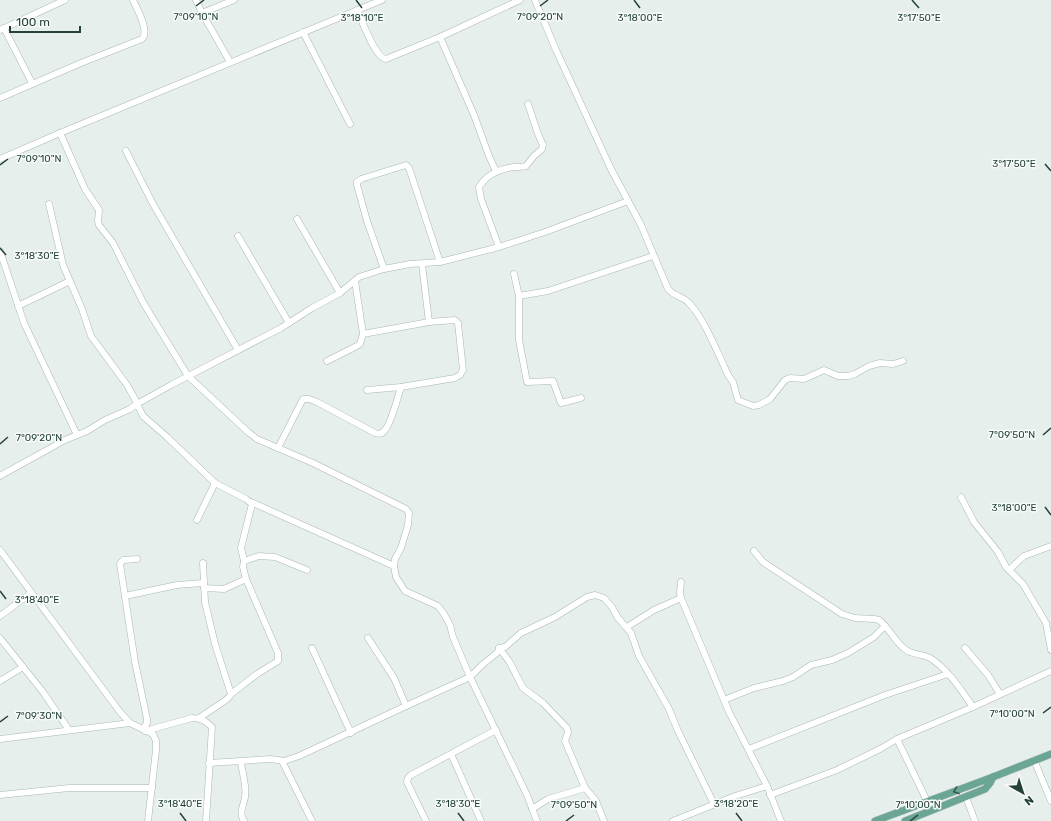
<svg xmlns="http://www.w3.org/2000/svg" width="1051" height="821" viewBox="0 0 1051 821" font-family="Rubik,sans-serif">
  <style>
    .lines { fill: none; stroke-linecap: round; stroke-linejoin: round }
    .minor-casing { stroke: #a8b8b2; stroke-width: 7 }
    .major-casing { stroke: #c2cac8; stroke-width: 8 }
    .minor { stroke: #fff; stroke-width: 6 }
    .major { stroke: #6aa596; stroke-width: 7 }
    .oneway { stroke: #365b51 }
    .ticks { fill: none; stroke: #24423a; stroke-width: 1.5 }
    .ticks-label { font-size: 10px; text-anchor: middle; fill: #24423a; stroke: #f7fbf9; stroke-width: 3; stroke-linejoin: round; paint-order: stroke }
  </style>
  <rect width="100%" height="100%" fill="#e6efeb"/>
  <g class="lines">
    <g class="minor-casing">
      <g id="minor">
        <path d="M196,0L202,13L230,62"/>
        <path d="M535,0L556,50L611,169L641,225L668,289C675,297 682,296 688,302C702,315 716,349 724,366L728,375L733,382L738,400L753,406L759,405L770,399L785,380L790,378L804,379L824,370L838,376H848L855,374L869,366L880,363L893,364L903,361"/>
        <path d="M357,10C362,20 375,58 386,59L440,37L520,0"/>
        <path d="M202,13L234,0"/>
        <path d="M4,28L32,83"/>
        <path d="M0,30L65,0"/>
        <path d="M303,32L350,124"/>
        <path d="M440,37L474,115L489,156L496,171"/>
        <path d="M0,98L81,63L142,39C150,31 137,9 133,0"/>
        <path d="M60,133L85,189L99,210L98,221L99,225L113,243L144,304L188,376L248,432L257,439L313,463L406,509L409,513L408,525L401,548L395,559L394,566L396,577L405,591L438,606L444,614L450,625L453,637L470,677L527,795L537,821"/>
        <path d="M126,151L153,204L238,350"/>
        <path d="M0,159L60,133L382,0"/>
        <path d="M49,204L63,265L82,309L91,336L127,385L136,401L137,404L143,416L167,437L215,483L246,499L252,504L241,548L244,561L243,567L246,579L278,653V661L257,674L231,694"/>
        <path d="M297,219L340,293"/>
        <path d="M238,236L289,323"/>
        <path d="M499,247L481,199L479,187C487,174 499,169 514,167C518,167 522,167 526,166L534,156L542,149L543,145L538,134L528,104"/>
        <path d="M0,251L24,323L77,435"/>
        <path d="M422,264L429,322"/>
        <path d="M384,269L367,221L357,185V182L361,179L406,165L409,168L440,262"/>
        <path d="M514,274L519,296V340L527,382L553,381L561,403L581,398"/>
        <path d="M355,281L363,334L429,322L455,320L458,323L463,370L460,375L455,378L401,387L367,390"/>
        <path d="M519,296L548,291L653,256"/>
        <path d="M18,306L70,281"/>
        <path d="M327,361L355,347L360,344L363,334"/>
        <path d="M278,448L303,399H309L317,402L375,433C378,434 382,434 384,431C391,425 398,396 401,387"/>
        <path d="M0,476L65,440L87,431L105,420L130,409L137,404L171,385L281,328L312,308L340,293L359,277L384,269L410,264L440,262L499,247L545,232L628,201"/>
        <path d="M961,497L974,522L998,552L1006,567L1023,584L1046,623L1051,650"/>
        <path d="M251,502L394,566"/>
        <path d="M197,520L215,483"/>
        <path d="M0,550L120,712L130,723L153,734L156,741V750L148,821"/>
        <path d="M754,551L763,562L842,614L855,618L874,619L879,620C890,629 895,642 906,650C913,655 923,654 930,658C948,669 961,690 973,707"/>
        <path d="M137,559L123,560L120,564L135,662L147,719V723L143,729"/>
        <path d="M244,561L259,556L275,557L307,570"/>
        <path d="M1009,570L1024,556L1051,546"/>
        <path d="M681,582L680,593L681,598L729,712L767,786L781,821"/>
        <path d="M204,588L224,589L246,579"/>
        <path d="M125,596L177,585L203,583"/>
        <path d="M0,616L31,593"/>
        <path d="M627,627L654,610L681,598"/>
        <path d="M0,638L43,692L69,730"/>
        <path d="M368,638L394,678L406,706"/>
        <path d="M312,648L351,733"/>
        <path d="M499,648L509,661L523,688L543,703L567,728L568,732L565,741L585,788L596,801L604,821"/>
        <path d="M965,648L988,675L1000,694"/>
        <path d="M0,681L23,667"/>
        <path d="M724,700L754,688L783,681L793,677L811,665L832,660L848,653L874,637L885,626"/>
        <path d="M199,718L226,700L230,696L231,694L215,644L205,602L203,563"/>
        <path d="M145,731L192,718C201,718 206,721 212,727L206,821"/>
        <path d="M0,739L130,723"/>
        <path d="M897,739L927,801"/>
        <path d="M749,749L885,695L948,674"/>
        <path d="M451,754L481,821"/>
        <path d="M1034,760L1051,801"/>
        <path d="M282,761L312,821"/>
        <path d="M241,762C242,772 247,786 245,797C244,806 238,812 244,821"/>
        <path d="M209,763L271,759L284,761L299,756L406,706L470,677L482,665L498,652L499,648L505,647L521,633L555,617L587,597L595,595L604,598L612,607L618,618L631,633L639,656L669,709L678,731L714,804"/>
        <path d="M0,795L69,788H152"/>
        <path d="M770,795L837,770L880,749L897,739L973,707L1051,671"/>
        <path d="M966,797L975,821"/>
        <path d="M532,809L548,799L585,788"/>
        <path d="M426,821L407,782L408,778L411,775L496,730"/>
        <path d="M673,821L735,796L767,786"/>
      </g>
    </g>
    <g class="major-casing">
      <g id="major">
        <path d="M875,821L993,777L1051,754"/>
        <path d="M905,821L985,789L990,783L993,777"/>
      </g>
    </g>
    <use href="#minor" class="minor"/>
    <use href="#major" class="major"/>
  </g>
  <defs><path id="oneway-chevron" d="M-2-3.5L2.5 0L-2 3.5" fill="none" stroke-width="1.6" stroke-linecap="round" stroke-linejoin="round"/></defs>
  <use class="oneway" href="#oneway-chevron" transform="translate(956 791) rotate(160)"/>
  <path class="ticks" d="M356,0L362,8M634,0L640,8M912,0L919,8M196,6L204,0M540,6L548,0M1045,164L1051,171M0,165L8,159M0,248L6,255M1043,435L1051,428M0,444L8,437M1045,507L1051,515M0,591L6,599M1043,713L1051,707M0,722L8,716M180,813L186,821M458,813L464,821M736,813L742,821M566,821L574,815M910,821L918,815"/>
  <g class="ticks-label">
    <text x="196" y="20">7°09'10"N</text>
    <text x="540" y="20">7°09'20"N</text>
    <text x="362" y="21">3°18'10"E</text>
    <text x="640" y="21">3°18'00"E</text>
    <text x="919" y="21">3°17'50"E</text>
    <text x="39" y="162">7°09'10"N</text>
    <text x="1014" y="167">3°17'50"E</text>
    <text x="37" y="259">3°18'30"E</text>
    <text x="1012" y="438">7°09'50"N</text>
    <text x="39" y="441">7°09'20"N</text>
    <text x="1014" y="511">3°18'00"E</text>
    <text x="37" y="603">3°18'40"E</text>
    <text x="1012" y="717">7°10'00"N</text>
    <text x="39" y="719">7°09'30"N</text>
    <text x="180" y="807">3°18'40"E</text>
    <text x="458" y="807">3°18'30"E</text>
    <text x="736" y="807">3°18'20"E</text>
    <text x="574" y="808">7°09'50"N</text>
    <text x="918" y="808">7°10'00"N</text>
  </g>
  <g transform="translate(1023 793) rotate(141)" stroke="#f7fbf9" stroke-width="3" paint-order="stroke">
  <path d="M0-3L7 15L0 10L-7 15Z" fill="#24423a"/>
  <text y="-6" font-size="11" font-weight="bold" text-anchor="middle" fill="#24423a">N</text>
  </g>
  <path d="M10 26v6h70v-6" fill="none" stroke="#24423a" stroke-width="2"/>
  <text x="16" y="26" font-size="12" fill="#24423a" stroke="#f7fbf9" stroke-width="3" paint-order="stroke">100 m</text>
</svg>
